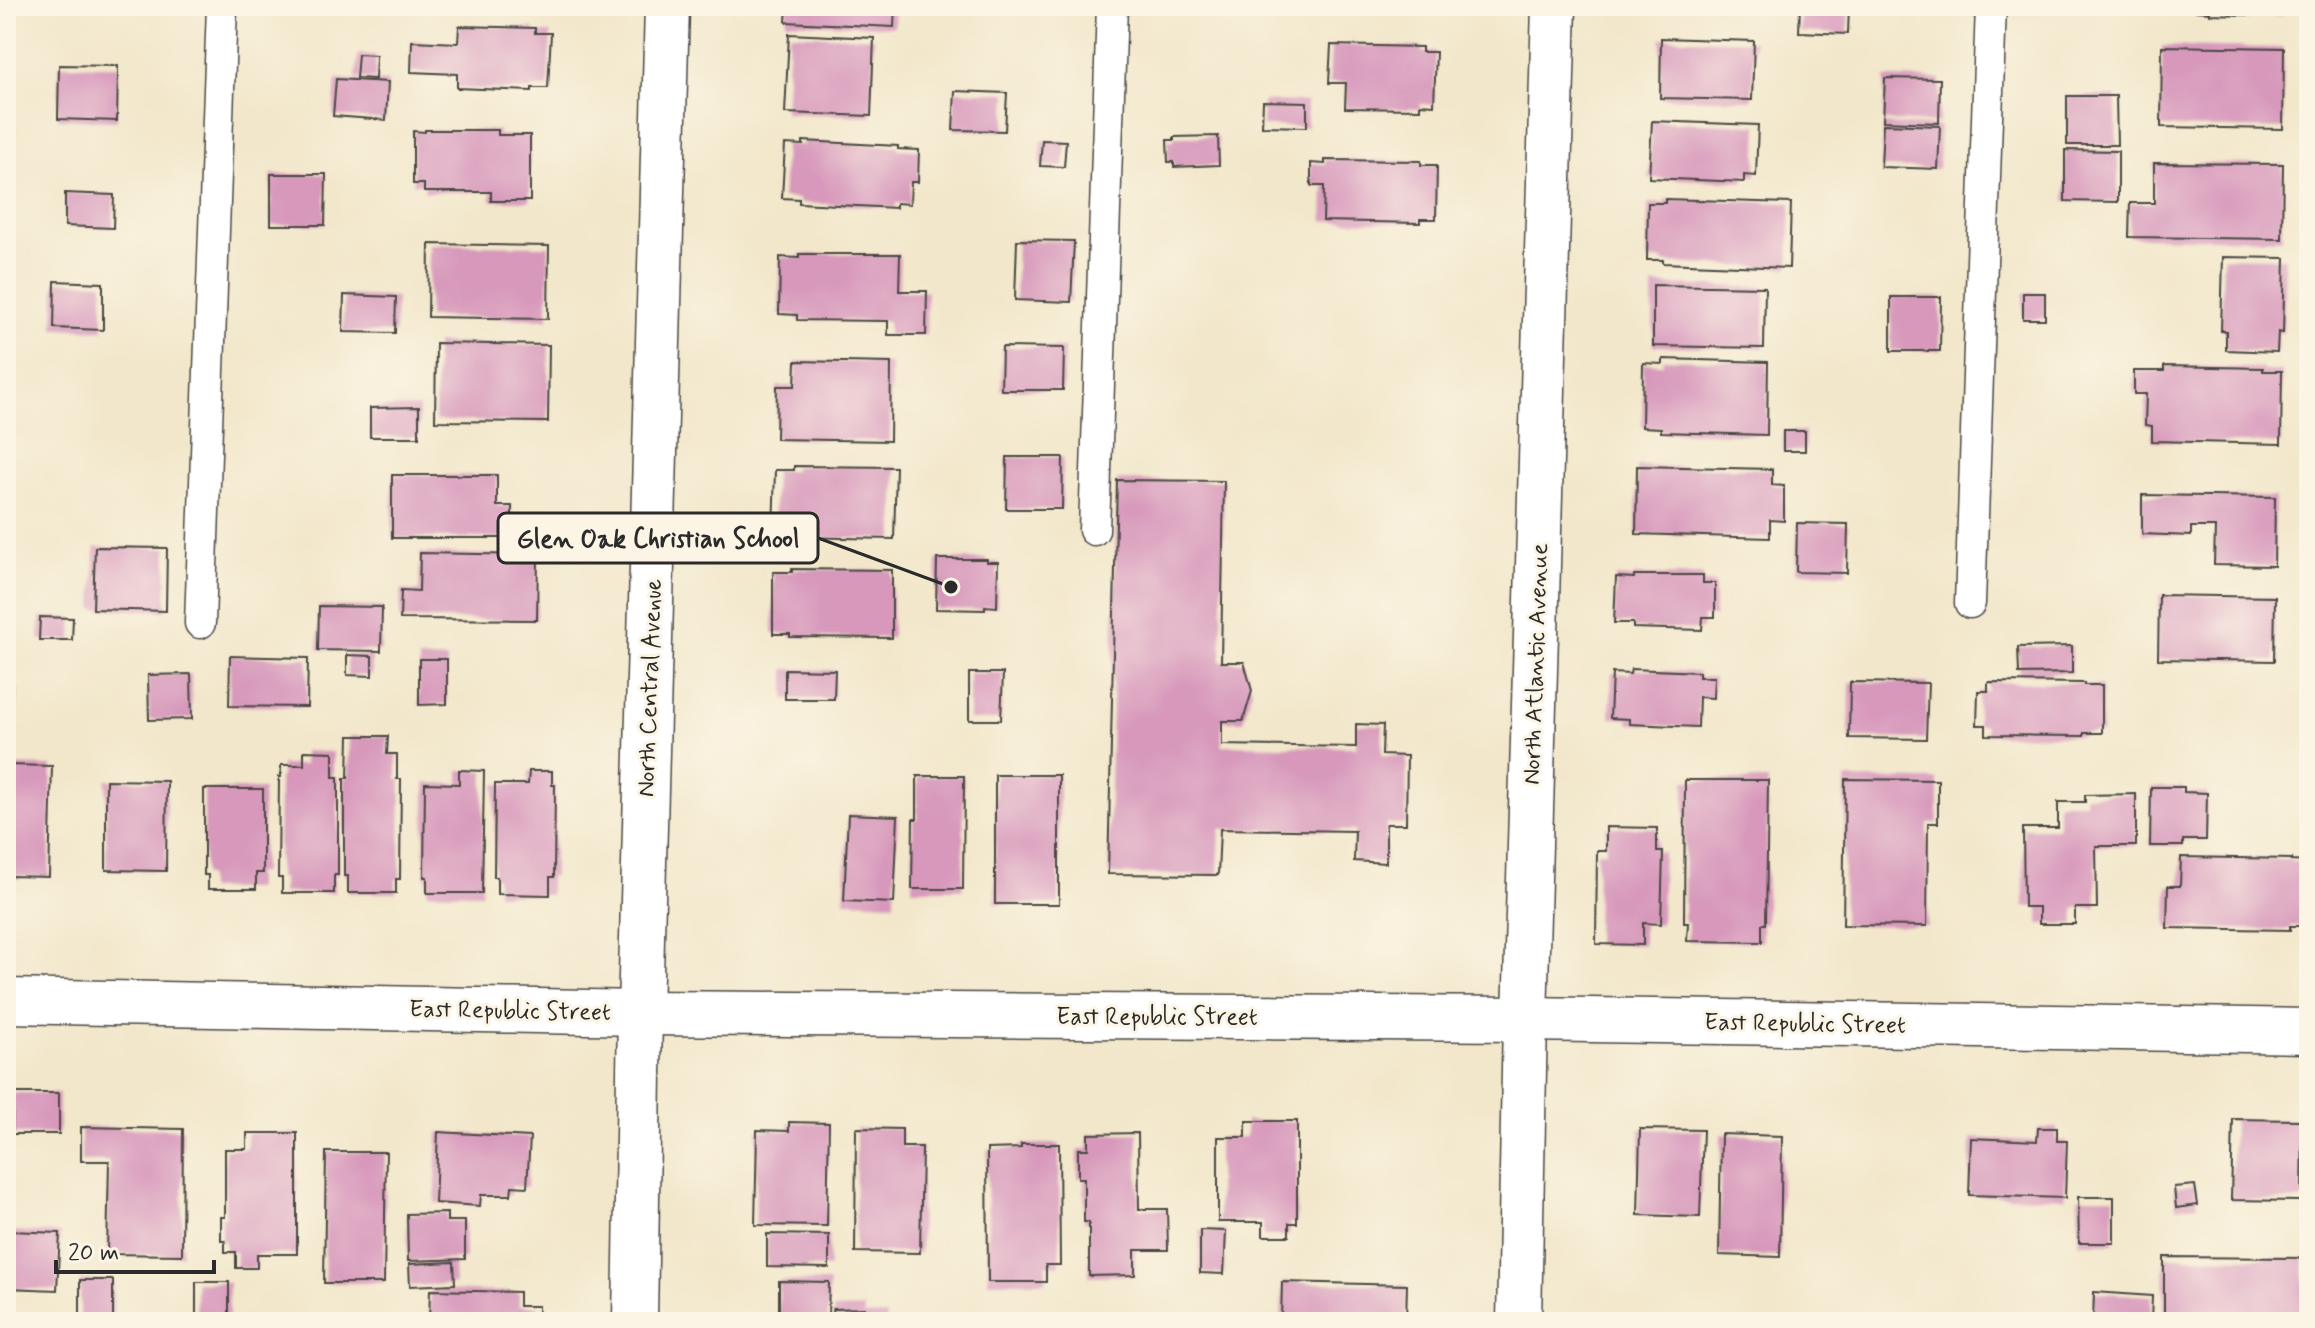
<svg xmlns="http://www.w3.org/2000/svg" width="2315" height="1328" viewBox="0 0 2315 1328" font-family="Mynerve,sans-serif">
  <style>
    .building { fill: #d798bb }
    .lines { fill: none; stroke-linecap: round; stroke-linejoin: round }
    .service-casing { stroke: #494743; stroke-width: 33 }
    .minor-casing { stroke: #494743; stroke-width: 47 }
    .service { stroke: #fff; stroke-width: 30 }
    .minor { stroke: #fff; stroke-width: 44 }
    .labels { text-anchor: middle; stroke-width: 6; stroke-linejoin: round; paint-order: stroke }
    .street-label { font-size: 24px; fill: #2b2b2b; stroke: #fcf5e5 }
    .leader { fill: none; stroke: #2b2b2b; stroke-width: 3 }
    .callout-dot { fill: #2b2b2b; stroke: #fcf5e5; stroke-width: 3 }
    .callout { fill: #fcf5e5; stroke: #2b2b2b; stroke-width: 3 }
    .callout-label { font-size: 26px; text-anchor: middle; font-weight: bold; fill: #2b2b2b }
  </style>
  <rect width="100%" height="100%" fill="#fcf5e5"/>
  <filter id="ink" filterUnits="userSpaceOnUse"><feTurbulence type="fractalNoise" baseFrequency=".0125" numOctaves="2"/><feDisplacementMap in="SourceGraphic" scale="16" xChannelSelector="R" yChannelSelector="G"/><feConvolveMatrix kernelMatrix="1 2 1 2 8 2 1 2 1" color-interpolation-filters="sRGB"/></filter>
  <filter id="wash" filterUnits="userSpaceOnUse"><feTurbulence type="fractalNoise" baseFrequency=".006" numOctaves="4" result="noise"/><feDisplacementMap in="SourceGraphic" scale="32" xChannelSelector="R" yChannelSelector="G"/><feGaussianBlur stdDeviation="1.8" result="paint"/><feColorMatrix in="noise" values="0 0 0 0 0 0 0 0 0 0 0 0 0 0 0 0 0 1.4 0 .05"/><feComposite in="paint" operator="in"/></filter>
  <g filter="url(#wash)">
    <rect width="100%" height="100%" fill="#f2e7cb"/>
    <g id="blocks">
      <g class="building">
        <path d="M787,6H895L894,27L786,22Z"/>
        <path d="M1800,6H1849L1848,34L1799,32Z"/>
        <path d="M2196,6H2282V16L2210,14V12L2196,11Z"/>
        <path d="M459,26L535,28V33H551L548,88H532V91L457,88V74L411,72L412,41L458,43Z"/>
        <path d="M789,34L874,38L871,116L785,113Z"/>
        <path d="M1661,38L1754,41L1752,100L1660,98Z"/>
        <path d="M1331,45L1422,47V52H1436L1434,105L1420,104V109L1345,108L1346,83H1329Z"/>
        <path d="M2162,46L2284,48L2283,129L2161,127Z"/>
        <path d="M358,54L376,55L375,79L356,78Z"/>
        <path d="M59,65L118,66L117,121L58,119Z"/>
        <path d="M1885,78L1940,79L1939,123L1883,121Z"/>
        <path d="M336,79L388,82L386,120L333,116Z"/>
        <path d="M955,91L1007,93L1005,131L953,130Z"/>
        <path d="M2067,96H2116L2117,145H2067Z"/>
        <path d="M1263,101L1307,102V127L1262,126Z"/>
        <path d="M1652,121L1758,125L1756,176L1744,175V182L1649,178Z"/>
        <path d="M1883,124L1940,126L1938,169L1881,167Z"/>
        <path d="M425,130H498V135H530V201H491V192H424V184H413V131L425,132Z"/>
        <path d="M1218,136L1219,165L1174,167V162H1168L1167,140H1174V137Z"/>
        <path d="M1042,140L1066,141L1064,167L1040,166Z"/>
        <path d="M803,141L898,146V149L919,150L918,182H911L910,204L896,203V208L799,203V199L782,198L785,144L803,145Z"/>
        <path d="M2065,150L2118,151V202L2065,201Z"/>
        <path d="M1325,160L1421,161V165H1437L1436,219H1420V223L1323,221L1324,186H1311V163L1325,164Z"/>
        <path d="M2154,163L2283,164L2282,239L2129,237L2130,203H2154Z"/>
        <path d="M271,174H326L325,225H271Z"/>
        <path d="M65,193L114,195L113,228L65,226Z"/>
        <path d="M1665,199L1791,203L1789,268L1663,263V260H1647L1648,203H1665Z"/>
        <path d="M1017,240L1074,241L1071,302L1015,300Z"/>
        <path d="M429,244L549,246L548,319L428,317Z"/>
        <path d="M799,254H900L899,291H927L926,335H888V321L797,320V315L779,314L780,257L799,258Z"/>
        <path d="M2223,257L2285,258L2283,333L2278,332L2277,352L2226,350V331H2221Z"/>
        <path d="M55,281L103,283V330L54,328Z"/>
        <path d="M1653,285L1765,287L1764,348L1653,346Z"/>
        <rect x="2023" y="293" width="22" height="26"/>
        <path d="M344,295L396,297L395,333L343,332Z"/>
        <path d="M1891,297H1941L1940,351H1891Z"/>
        <path d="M436,343L549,345L548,422L435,421Z"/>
        <path d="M1002,347L1064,348L1063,390H1001Z"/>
        <path d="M1663,359L1768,362L1767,435L1661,432V428L1642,427L1643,363L1663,364Z"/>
        <path d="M796,361L891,363L890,441L776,439L777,386H795Z"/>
        <path d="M2164,366L2263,368V371H2282L2281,444L2152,441V426L2145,425L2146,394H2134V371H2164Z"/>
        <path d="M419,407V437H370V408Z"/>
        <rect x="1783" y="431" width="22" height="20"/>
        <path d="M1007,457H1063L1062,509H1006Z"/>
        <path d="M794,466L896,467L894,539L791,537V533L773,532L775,470H794Z"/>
        <path d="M1637,466L1772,469V485L1784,486V521L1770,520V538L1636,534Z"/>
        <path d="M392,475H497V506H512V538H392Z"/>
        <path d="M1117,480L1224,481L1221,662H1244L1252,691L1243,721H1222V745L1356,747V724L1383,725L1382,755L1407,756L1406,824H1386V863L1354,861L1355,831L1220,829L1218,875L1108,874Z"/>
        <path d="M2142,495L2275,497L2274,566L2214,565L2215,527H2191V536L2142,534Z"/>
        <path d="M1797,523L1848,524L1847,573L1796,572Z"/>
        <path d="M95,547L167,548L166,611L93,609Z"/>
        <path d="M420,553L538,555L537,620L400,619L401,590L419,591Z"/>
        <path d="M937,559H987V562H998L997,607L985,606V610L936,609Z"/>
        <path d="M792,569L892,570V638L790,637V634H773V572H792Z"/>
        <path d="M1634,575H1703V583H1715V617H1703L1702,630L1633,628V623H1614L1616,577L1634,578Z"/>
        <path d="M2159,595L2275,597L2274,661L2158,659Z"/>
        <path d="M319,606L382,607L381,651L318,650Z"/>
        <path d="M40,617L73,618L72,640H39Z"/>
        <path d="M2072,646V673L2019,674L2018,647Z"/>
        <path d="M6,654H13L12,702H6Z"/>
        <path d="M347,655L372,656V676L347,675Z"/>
        <path d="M230,656L308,658L307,707L229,706Z"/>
        <path d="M419,659H447V704L419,705Z"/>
        <path d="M785,669L835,670L834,699H785Z"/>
        <path d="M1631,669L1699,672V677H1714L1713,698L1699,697L1698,727L1629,724V719L1610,718L1612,673L1630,674Z"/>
        <path d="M969,673H1003L1001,720H969Z"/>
        <path d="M191,674L192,719L149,720L148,675Z"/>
        <path d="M1850,682L1928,683L1926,739L1849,738Z"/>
        <path d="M1988,682L2084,683V685H2102V733H2084V736L1986,735V725H1977L1978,691H1988Z"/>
        <path d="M349,736H388L387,754H397V779H401L400,879H396V893H348V876H344V778H348Z"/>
        <path d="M304,751L333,752V777H338V875H334V893H282V878H278L279,777H281V765H304Z"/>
        <path d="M6,765L52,766L49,877L10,876L9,890H6Z"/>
        <path d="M459,770L484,771L482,893H427V877H424L425,783L459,784Z"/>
        <path d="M529,771H552V785H555L554,877H550V895L497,894V877H494L495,784H528Z"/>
        <rect x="995" y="775" width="64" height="129"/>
        <path d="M917,776H964L963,889H912L913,819H917Z"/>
        <path d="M1845,779L1938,780V823H1928L1927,926L1843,925Z"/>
        <path d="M106,780L167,781L166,871L106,870Z"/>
        <path d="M1685,780H1768L1766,924H1762V942L1687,941L1688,923H1684Z"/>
        <path d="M2151,787H2184V792L2207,793L2206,840H2183V846H2150Z"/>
        <path d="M204,789H263V873H256V889H208V875H204Z"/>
        <path d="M2136,794V846H2096L2097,908H2075V924H2039V907H2024L2023,828H2058V802H2085V795Z"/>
        <path d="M848,814L898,816L894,903L844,901Z"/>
        <path d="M1606,827L1657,828V852H1663L1661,924L1643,923V945L1596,944L1597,851H1606Z"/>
        <path d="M2181,857L2292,859L2291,861L2309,862L2308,926H2290V930L2167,928L2168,886H2180Z"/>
        <path d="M13,1093H59V1134H12Z"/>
        <path d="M2233,1119L2303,1120L2302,1201L2231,1200Z"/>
        <path d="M1246,1121H1297V1223H1289V1236H1263V1222H1218V1137H1246Z"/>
        <path d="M789,1122L829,1123L827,1226L755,1225L757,1130L789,1131Z"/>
        <path d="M81,1127L183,1129L182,1255L107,1254L109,1161H81Z"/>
        <path d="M856,1128L902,1129V1147H922L920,1253L855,1252Z"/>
        <path d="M2038,1128H2057V1141H2067L2065,1198L1969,1195L1971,1138L2037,1141Z"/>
        <path d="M1640,1129L1703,1130L1700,1217L1638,1215Z"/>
        <path d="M438,1132L530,1137L527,1187L512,1186L511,1195H481L480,1206L435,1203Z"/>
        <path d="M247,1133H297V1254H257V1268H236V1252H225V1241H221V1217H225V1149H247Z"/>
        <path d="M1138,1133L1139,1209H1167L1168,1250H1135V1275L1089,1276V1222H1084V1178H1078V1149H1088V1134Z"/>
        <path d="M1721,1134L1782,1136L1780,1257L1719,1255Z"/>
        <path d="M1021,1144H1059L1060,1265H1046V1282H988L987,1149L1021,1148Z"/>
        <path d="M326,1152H386L384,1283H324Z"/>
        <path d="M2195,1185L2198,1205L2176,1208L2174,1187Z"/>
        <path d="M2078,1197H2114V1243H2079Z"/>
        <path d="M447,1213V1221H465V1259L408,1261L407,1214Z"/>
        <path d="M1200,1230L1226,1231L1224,1274L1200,1273Z"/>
        <path d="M10,1231L60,1233L57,1290L7,1288Z"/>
        <path d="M767,1234L829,1235V1268L767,1267Z"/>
        <path d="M2164,1257L2304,1258V1316L2164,1315Z"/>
        <path d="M454,1262L455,1284L410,1286L409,1264Z"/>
        <rect x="80" y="1280" width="33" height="42"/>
        <path d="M779,1281L829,1282L828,1319L779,1318Z"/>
        <rect x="196" y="1282" width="33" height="40"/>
        <path d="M1282,1282L1407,1285L1406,1322H1281Z"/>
        <path d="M430,1290L519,1292V1306H538V1322H429Z"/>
        <path d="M2094,1292L2152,1296L2151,1322H2093Z"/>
        <path d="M864,1308V1316L886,1315V1322H833V1309Z"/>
      </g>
    </g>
  </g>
  <g filter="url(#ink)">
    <use href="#blocks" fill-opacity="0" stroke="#494743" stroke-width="2"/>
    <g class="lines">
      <g class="service-casing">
        <g id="service">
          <path d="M1094,530L1112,6"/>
          <path d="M1970,603L1991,6"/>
          <path d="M200,623L222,6"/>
        </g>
      </g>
      <g class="minor-casing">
        <g id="minor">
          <path d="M6,1001L640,1013L1525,1019L2309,1031"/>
          <path d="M635,1322L640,1013L667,6"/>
          <path d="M1519,1322L1525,1019L1554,6"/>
        </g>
      </g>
      <use href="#service" class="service"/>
      <use href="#minor" class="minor"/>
    </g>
  </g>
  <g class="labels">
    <g class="street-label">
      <text transform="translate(1535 664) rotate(-88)" y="8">North Atlantic Avenue</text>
      <text transform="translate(649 688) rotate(-88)" y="8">North Central Avenue</text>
      <text transform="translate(510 1010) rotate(1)" y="8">East Republic Street</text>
      <text x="1157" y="1024">East Republic Street</text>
      <text transform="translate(1805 1023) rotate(1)" y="8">East Republic Street</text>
    </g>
  </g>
  <path class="leader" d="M951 587L818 538"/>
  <circle class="callout-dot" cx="951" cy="587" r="8"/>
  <rect class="callout" x="498" y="513" width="320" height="50" rx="8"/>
  <g class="callout-label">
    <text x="658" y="547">Glen Oak Christian School</text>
  </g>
  <rect width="2315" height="1328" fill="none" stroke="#fcf5e5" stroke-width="32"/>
  <path d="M56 1260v12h158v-12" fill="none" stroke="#2b2b2b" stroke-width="4"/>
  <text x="68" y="1260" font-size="24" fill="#2b2b2b" stroke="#fcf5e5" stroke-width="6" paint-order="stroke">20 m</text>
</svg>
